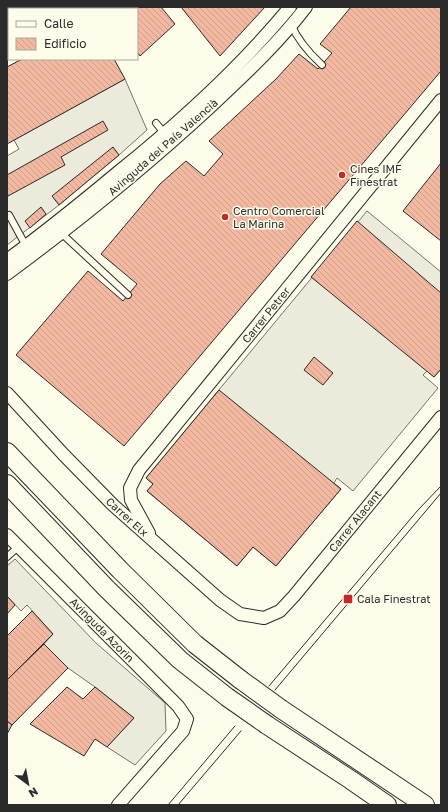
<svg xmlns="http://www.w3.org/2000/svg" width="448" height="812" viewBox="0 0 448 812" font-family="'Golos Text',sans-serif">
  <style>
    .parking { fill: #eceadb; stroke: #74746e }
    .building { fill: url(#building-back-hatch); stroke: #2b2b2b }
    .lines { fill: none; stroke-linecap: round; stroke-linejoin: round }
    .lane-casing { stroke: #2b2b2b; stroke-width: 8 }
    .street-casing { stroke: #2b2b2b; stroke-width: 14 }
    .secondary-casing { stroke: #2b2b2b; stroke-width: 20 }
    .lane { stroke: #fdfbea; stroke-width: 6 }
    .street { stroke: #fdfbea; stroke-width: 12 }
    .secondary { stroke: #fdfbea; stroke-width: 18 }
    .tram { stroke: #2b2b2b; stroke-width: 1 }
    .secondary-bridge-casing { stroke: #2b2b2b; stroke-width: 20; stroke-linecap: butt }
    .secondary-bridge { stroke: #fdfbea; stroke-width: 18 }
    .poi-dot { fill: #c62828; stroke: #fdfbea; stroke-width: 1.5 }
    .labels { text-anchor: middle; stroke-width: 3; stroke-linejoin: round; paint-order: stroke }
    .street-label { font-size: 11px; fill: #2b2b2b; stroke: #fdfbea }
    .poi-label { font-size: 11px; fill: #2b2b2b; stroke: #fdfbea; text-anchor: start }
  </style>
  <defs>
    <pattern id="building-back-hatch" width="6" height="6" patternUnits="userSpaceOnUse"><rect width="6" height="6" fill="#f2b8a0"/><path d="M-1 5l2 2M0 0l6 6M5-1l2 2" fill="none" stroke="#d09e8a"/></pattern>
  </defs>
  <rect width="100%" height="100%" fill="#fdfbea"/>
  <g class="parking">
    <path d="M125,79L147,130L119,155L59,205L7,245V156L19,149L14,140Z"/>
    <path d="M367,211L441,272V369L434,377L427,371L423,375L438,388L353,491L337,478L334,483L341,489L276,566L253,547L237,566L147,491L153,484L146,478Z"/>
    <path d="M15,559L96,643L165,703L166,731L135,765L107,747L134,718L95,687L68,668L44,644L53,634L27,605L21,611L7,596V566Z"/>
  </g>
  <g class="building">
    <path d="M103,7H161L175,24L140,56L137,52V9H105Z"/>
    <path d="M181,7H265L220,56Z"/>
    <path d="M351,7H441V71L124,446L16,355L88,271L123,301L137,284L101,254L160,184L186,161L204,176L223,154L209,141L276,79L299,54L318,69L332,53L320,44Z"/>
    <path d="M22,59H114L125,79L7,144V67Z"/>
    <path d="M103,121L108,130L61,157L65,165L8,196L7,194V175Z"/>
    <path d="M113,147L119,155L59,205L52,196Z"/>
    <path d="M441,163V241L403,211Z"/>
    <path d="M41,207L46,214L30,228L25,221Z"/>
    <path d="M357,221L441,293V369L434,377L311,277Z"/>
    <path d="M314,357L333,373L323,385L304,370Z"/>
    <path d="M219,390L341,489L276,566L253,547L237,566L147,491L153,484L146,478Z"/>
    <path d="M7,596L15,605L7,614Z"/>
    <path d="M32,611L53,634L7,680V636Z"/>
    <path d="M44,644L68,668L12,725L7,721V680Z"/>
    <path d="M67,687L83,699L95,687L134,718L107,747L95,739L84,756L30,724Z"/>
    <path d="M7,721L12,725L7,734Z"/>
  </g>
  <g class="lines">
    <g class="lane-casing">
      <g id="lane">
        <path d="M291,24C298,41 309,53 322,65"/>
        <path d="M156,123L165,134"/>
        <path d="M9,215L26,246"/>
        <path d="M60,232L128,295"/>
        <path d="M7,557L18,547"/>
      </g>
    </g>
    <g class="street-casing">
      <g id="street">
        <path d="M7,260C45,232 81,203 117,173C179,123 239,69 290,7"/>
        <path d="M7,274C77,222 145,167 209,108C243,76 278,44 306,7"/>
        <path d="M7,393L63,454L113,505L220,600L240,614L264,618L280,611L294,596L441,417"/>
        <path d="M149,533L131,500L130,488L139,470L441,100"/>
        <path d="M7,535L178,706L187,719L183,731L118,805"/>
      </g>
    </g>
    <g class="secondary-casing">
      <g id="secondary">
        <path d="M7,452L120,570L195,644L241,680"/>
        <path d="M7,484L107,589L180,660L227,697"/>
        <path d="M281,709L425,805"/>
        <path d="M267,725L351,780L387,805"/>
      </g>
    </g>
    <use href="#lane" class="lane"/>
    <use href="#street" class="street"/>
    <use href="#secondary" class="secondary"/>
    <g class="tram">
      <path d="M269,686L418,510L441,486"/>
      <path d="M275,690L441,493"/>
      <path d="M168,805L235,726"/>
      <path d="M178,805L241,731"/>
    </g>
    <g class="secondary-bridge-casing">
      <g id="secondary-bridge">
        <path d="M241,680L281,709"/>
        <path d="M227,697L267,725"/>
      </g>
    </g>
    <use href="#secondary-bridge" class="secondary-bridge"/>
  </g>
  <g class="poi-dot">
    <circle cx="342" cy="175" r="4"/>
    <circle cx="225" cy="217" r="4"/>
    <rect x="343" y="594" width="10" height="10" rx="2"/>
  </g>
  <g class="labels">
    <g class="street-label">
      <text transform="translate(163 147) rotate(-41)" y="4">Avinguda del País Valencià</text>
      <text transform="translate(266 315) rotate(-51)" y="4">Carrer Petrer</text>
      <text transform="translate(127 517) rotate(42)" y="4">Carrer Elx</text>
      <text transform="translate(355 521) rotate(-51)" y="4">Carrer Alacant</text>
      <text transform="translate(102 630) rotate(45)" y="4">Avinguda Azorin</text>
    </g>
    <g class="poi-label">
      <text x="350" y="173">Cines IMF<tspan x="350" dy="13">Finestrat</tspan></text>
      <text x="233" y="215">Centro Comercial<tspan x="233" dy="13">La Marina</tspan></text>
      <text x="357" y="603">Cala Finestrat</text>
    </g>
  </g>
  <rect width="448" height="812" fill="none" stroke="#2b2b2b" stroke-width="16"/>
  <rect x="8" y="8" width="130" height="52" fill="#fdfbea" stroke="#a9a89e"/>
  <rect x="16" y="21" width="20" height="6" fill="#fdfbea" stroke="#a9a89e"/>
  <text x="44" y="28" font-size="12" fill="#2b2b2b">Calle</text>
  <rect x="16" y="38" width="20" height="12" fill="url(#building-back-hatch)" stroke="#a9a89e"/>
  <text x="44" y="48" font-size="12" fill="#2b2b2b">Edificio</text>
  <g transform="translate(28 784) rotate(148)" stroke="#fdfbea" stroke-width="3" paint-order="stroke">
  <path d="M0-3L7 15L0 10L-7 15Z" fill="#2b2b2b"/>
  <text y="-6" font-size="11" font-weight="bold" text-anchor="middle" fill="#2b2b2b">N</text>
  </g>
</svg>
